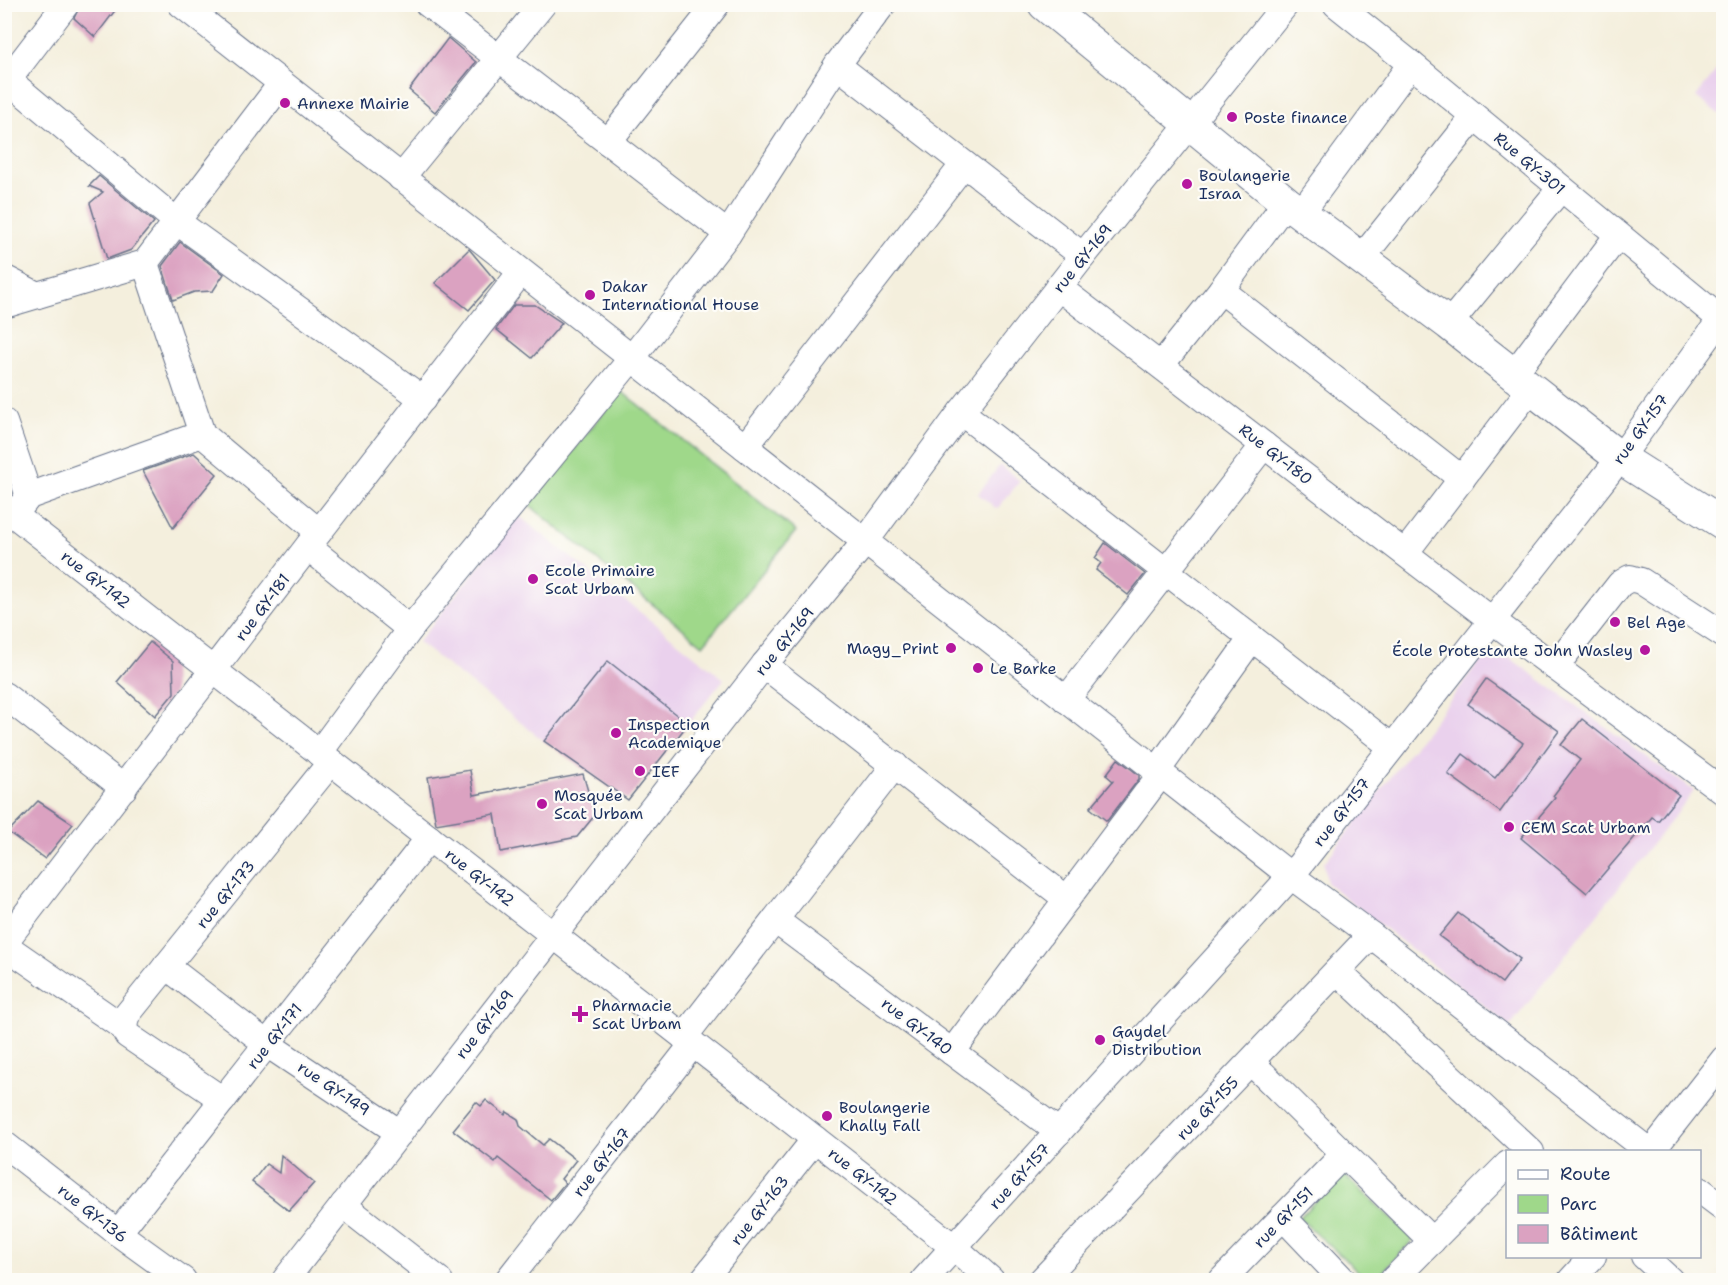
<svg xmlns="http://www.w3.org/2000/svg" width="1728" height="1285" viewBox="0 0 1728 1285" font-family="'Shantell Sans',sans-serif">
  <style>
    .built { fill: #ead1ed }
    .green { fill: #9fd88a; stroke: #5d8474; stroke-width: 1.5 }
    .building { fill: #dba2c1 }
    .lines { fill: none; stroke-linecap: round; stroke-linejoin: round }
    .minor-casing { stroke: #67728a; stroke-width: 28 }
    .tertiary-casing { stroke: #67728a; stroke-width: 34 }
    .minor { stroke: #fff; stroke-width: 26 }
    .tertiary { stroke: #fff; stroke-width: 32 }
    .poi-dot { fill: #b5179e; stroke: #fdfcf7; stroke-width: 2 }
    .labels { text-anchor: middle; stroke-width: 4.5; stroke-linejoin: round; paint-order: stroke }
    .poi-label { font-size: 16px; fill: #1b2f5e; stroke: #fdfcf7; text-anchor: start }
    .street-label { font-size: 16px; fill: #1b2f5e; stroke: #fdfcf7 }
  </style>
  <rect width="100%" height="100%" fill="#fdfcf7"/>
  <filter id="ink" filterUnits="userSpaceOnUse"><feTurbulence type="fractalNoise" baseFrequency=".0167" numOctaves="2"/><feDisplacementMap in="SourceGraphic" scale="12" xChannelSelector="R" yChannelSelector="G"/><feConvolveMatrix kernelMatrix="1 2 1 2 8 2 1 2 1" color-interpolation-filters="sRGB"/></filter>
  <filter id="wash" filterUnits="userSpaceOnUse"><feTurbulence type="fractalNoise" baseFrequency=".008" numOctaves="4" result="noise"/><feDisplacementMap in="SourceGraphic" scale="24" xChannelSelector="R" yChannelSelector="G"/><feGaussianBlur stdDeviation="1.35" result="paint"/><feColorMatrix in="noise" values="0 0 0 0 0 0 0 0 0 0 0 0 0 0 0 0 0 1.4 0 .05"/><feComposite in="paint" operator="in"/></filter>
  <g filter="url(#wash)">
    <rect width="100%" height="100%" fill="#f4efdd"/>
    <g class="built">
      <path d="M1723,61V117L1696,97Z"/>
      <path d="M1000,465L1020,481L997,509L978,494Z"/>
      <path d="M519,516L724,679L688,724L608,661L544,741L418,642Z"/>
      <path d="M1510,658L1694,791L1510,1026L1327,883L1324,863L1482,659Z"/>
    </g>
    <g class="green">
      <path d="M621,391L796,531L703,645L529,505Z"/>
      <path d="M1342,1173L1414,1239L1375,1280H1368L1299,1218Z"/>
    </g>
    <g id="blocks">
      <g class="building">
        <path d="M81,4H120L95,37L74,18Z"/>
        <path d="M448,38L476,62L435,112L409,90Z"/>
        <path d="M99,176L154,222L131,250L107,259L90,203L103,192L89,186Z"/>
        <path d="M180,242L224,274L213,291L194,292L173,300L162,266Z"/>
        <path d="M469,249L495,280L469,310L435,283Z"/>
        <path d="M514,305H535L562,323L532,358L496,329Z"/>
        <path d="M194,453L217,474L173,528L143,471Z"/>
        <path d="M1105,543L1145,574L1128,595L1096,570L1101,563L1095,558Z"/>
        <path d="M150,642L173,661L174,693L155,716L117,682Z"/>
        <path d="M608,661L688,724L628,800L544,741Z"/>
        <path d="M1486,679L1559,731L1500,812L1448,774L1463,754L1495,778L1523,743L1468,704Z"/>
        <path d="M1582,719L1679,795L1658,821L1652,817L1587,893L1521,838L1555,798L1553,796L1580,760L1561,745Z"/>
        <path d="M1118,759L1139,775V779L1107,821L1090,808L1113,781L1106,775Z"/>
        <path d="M470,770L474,795L583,774L595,815L577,837L501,852L495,814L436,824L428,777Z"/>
        <path d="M38,801L73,824L45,859L8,832Z"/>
        <path d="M1458,913L1520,959L1502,983L1439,936Z"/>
        <path d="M486,1100L505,1115L507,1112L518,1119L520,1126L543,1145L549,1139L576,1160L561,1179L565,1183L551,1200L498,1158L495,1162L453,1130L476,1102L481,1106Z"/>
        <path d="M281,1155L314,1183L289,1211L252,1182L266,1164L279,1173Z"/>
      </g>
    </g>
  </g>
  <g filter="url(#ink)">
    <use href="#blocks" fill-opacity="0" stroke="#67728a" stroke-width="1.5"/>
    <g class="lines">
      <g class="minor-casing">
        <g id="minor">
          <path d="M181,4L1291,876L1371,935L1650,1152"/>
          <path d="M428,4L728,234"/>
          <path d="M1336,4L1411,64L1724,322"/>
          <path d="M837,65L1083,256"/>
          <path d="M8,80L176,221L423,399"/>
          <path d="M4,85L66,4"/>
          <path d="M608,142L717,4"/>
          <path d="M401,178L543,4"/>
          <path d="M1301,213L1411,64"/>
          <path d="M1361,259L1474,117"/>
          <path d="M145,263L202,434L319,532"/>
          <path d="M4,278L37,295"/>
          <path d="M1058,287L1493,621L1724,792"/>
          <path d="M1221,290L1462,479"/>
          <path d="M4,305L145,263L281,84"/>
          <path d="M1449,324L1561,188"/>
          <path d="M1161,365L1221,290L1286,202"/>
          <path d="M1513,375L1618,235"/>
          <path d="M961,412L1392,747"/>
          <path d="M4,422L29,496"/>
          <path d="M745,447L964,164"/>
          <path d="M4,507L955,1248L991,1280"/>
          <path d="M14,515L29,496L202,434"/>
          <path d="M308,547L410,629"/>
          <path d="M1405,553L1531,388"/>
          <path d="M764,665L1067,899"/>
          <path d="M1555,667L1620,584L1630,578L1641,581L1724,635"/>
          <path d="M4,695L124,788"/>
          <path d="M1066,700L1264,445"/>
          <path d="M319,753L410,629L632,358L728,234L837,65L883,4"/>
          <path d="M1157,771L1252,638"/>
          <path d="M775,920L1059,1132"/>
          <path d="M4,943L319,532L521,272"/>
          <path d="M4,945L124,1028L127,1035L223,1100"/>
          <path d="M166,966L267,1044L400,1133"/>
          <path d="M1337,971L1531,1152"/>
          <path d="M124,1028L126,1016L331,762"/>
          <path d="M684,1037L895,765"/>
          <path d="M952,1052L1161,774"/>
          <path d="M1251,1062L1432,1241"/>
          <path d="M4,1144L118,1233L183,1280"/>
          <path d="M1651,1152L1724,1059"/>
          <path d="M1700,1190L1724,1208"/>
          <path d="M343,1205L439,1280"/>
          <path d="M1283,1217L1343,1280"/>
          <path d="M118,1233L429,838"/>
          <path d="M1644,1256L1670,1280"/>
          <path d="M285,1280L764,665L865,542L961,412L1083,256L1286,4"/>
          <path d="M508,1280L693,1044"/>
          <path d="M703,1280L815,1139"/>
          <path d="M924,1280L1291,876L1620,458L1724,315"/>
          <path d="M1042,1280L1371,935"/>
          <path d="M1222,1280L1344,1154"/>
          <path d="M1393,1280L1508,1164"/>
          <path d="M1571,1280L1593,1256"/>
        </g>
      </g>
      <g class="tertiary-casing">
        <path id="tertiary" d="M1044,4L1286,202L1449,324L1620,458L1724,524"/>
      </g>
      <use href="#minor" class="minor"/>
      <use href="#tertiary" class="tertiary"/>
    </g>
  </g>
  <g class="poi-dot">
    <circle cx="285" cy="103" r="6"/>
    <circle cx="1232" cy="117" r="6"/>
    <circle cx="1187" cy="184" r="6"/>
    <circle cx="590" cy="295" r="6"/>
    <circle cx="533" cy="579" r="6"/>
    <circle cx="1615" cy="622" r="6"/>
    <circle cx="951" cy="648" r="6"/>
    <circle cx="1645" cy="650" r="6"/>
    <circle cx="978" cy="668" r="6"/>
    <circle cx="616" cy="733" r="6"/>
    <circle cx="640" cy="771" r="6"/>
    <circle cx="542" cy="804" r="6"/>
    <circle cx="1509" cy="827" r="6"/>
    <path d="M577 1005h6v6h6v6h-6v6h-6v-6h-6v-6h6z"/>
    <circle cx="1100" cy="1040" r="6"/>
    <circle cx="827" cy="1116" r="6"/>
  </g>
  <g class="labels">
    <g class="poi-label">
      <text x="297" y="109">Annexe Mairie</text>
      <text x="1244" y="123">Poste finance</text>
      <text x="1199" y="181">Boulangerie<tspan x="1199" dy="18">Israa</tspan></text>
      <text x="602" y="292">Dakar<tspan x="602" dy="18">International House</tspan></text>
      <text x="545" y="576">Ecole Primaire<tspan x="545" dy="18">Scat Urbam</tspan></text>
      <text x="1627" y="628">Bel Age</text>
      <text x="939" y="654" text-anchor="end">Magy_Print</text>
      <text x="1633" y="656" text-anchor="end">École Protestante John Wasley</text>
      <text x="990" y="674">Le Barke</text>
      <text x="628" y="730">Inspection<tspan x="628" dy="18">Academique</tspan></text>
      <text x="652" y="777">IEF</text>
      <text x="554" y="801">Mosquée<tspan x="554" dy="18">Scat Urbam</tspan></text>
      <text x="1521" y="833">CEM Scat Urbam</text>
      <text x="592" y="1011">Pharmacie<tspan x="592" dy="18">Scat Urbam</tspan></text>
      <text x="1112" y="1037">Gaydel<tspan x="1112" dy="18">Distribution</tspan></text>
      <text x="839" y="1113">Boulangerie<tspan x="839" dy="18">Khally Fall</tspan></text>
    </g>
    <g class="street-label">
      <text transform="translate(1530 163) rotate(40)" y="6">Rue GY-301</text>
      <text transform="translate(1082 258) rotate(-51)" y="6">rue GY-169</text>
      <text transform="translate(1640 429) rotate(-54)" y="6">rue GY-157</text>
      <text transform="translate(1276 454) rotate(38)" y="6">Rue GY-180</text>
      <text transform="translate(96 579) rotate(38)" y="6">rue GY-142</text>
      <text transform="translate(262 607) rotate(-53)" y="6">rue GY-181</text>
      <text transform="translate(784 641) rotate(-51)" y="6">rue GY-169</text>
      <text transform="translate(1341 812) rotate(-52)" y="6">rue GY-157</text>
      <text transform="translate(480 877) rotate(38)" y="6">rue GY-142</text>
      <text transform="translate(225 894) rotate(-51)" y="6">rue GY-173</text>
      <text transform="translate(484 1024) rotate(-52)" y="6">rue GY-169</text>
      <text transform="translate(917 1026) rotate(37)" y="6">rue GY-140</text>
      <text transform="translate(274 1036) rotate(-52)" y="6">rue GY-171</text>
      <text transform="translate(334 1088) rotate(34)" y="6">rue GY-149</text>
      <text transform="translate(1207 1108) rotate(-46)" y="6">rue GY-155</text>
      <text transform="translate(601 1162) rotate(-52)" y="6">rue GY-167</text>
      <text transform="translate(863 1176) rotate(38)" y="6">rue GY-142</text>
      <text transform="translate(1019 1176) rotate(-48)" y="6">rue GY-157</text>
      <text transform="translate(759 1210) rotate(-52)" y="6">rue GY-163</text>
      <text transform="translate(93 1213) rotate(38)" y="6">rue GY-136</text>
      <text transform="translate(1283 1217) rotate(-46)" y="6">rue GY-151</text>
    </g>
  </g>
  <rect width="1728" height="1285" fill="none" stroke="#fdfcf7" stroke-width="24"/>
  <rect x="1506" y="1150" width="195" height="108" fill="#fdfcf7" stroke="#a3aaba" stroke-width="1.5"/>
  <rect x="1518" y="1170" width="30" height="9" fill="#ffffff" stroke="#a3aaba" stroke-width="1.5"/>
  <text x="1560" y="1180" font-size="18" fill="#1b2f5e">Route</text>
  <rect x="1518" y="1195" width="30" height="18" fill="#9fd88a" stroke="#a3aaba" stroke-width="1.5"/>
  <text x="1560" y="1210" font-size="18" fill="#1b2f5e">Parc</text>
  <rect x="1518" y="1225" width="30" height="18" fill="#dba2c1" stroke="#a3aaba" stroke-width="1.5"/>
  <text x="1560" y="1240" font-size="18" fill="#1b2f5e">Bâtiment</text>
</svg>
